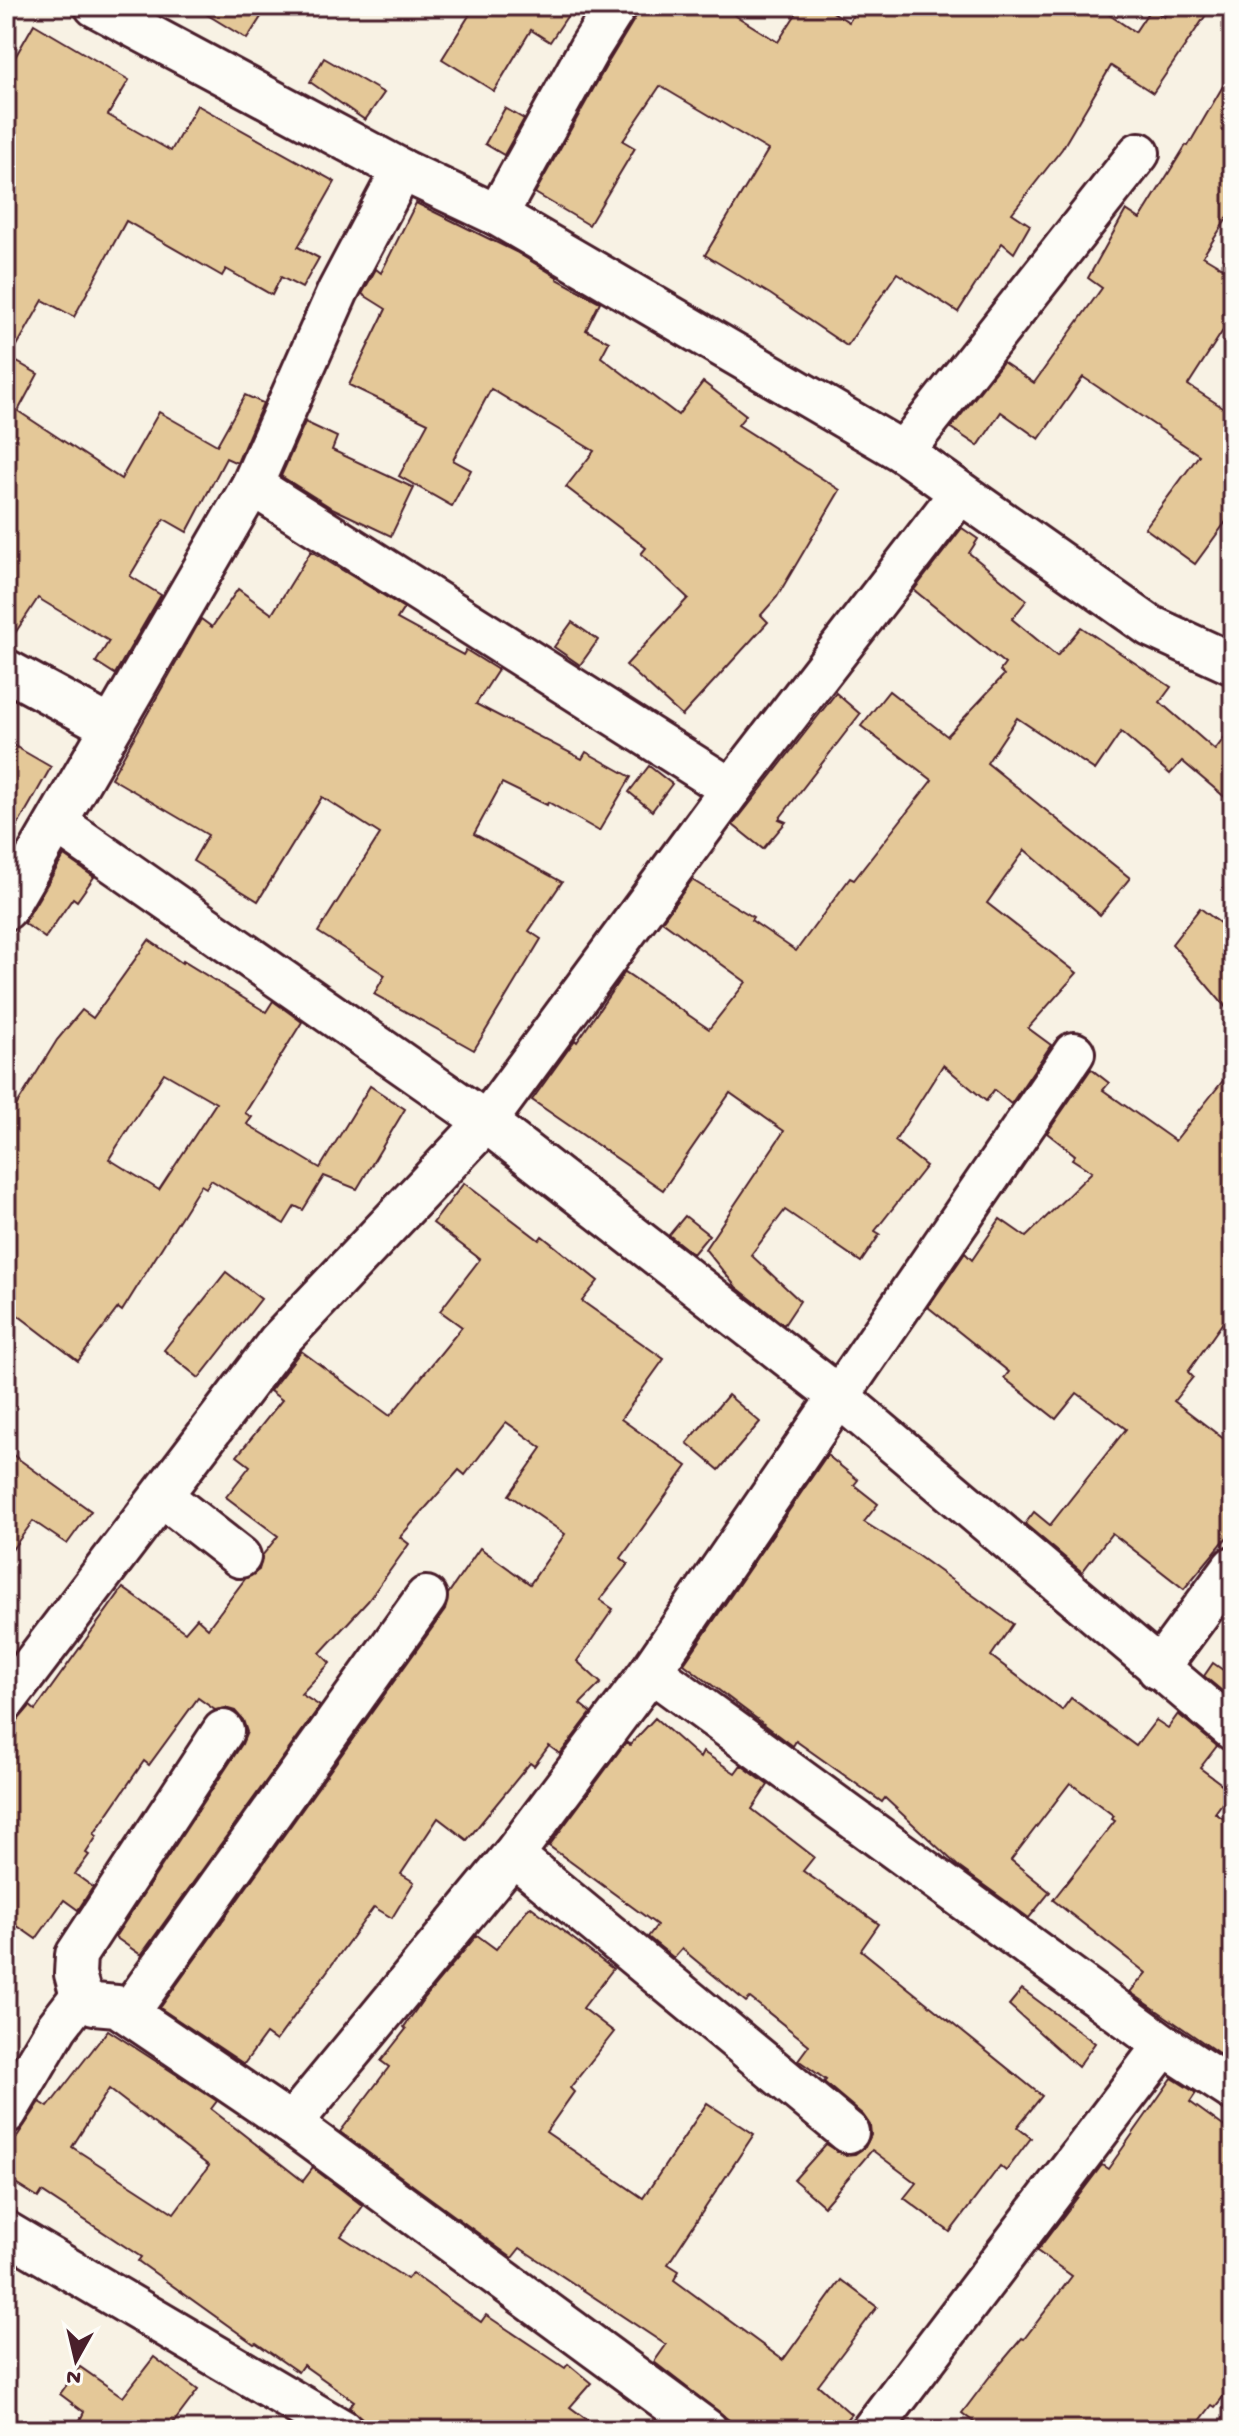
<svg xmlns="http://www.w3.org/2000/svg" width="1239" height="2436" viewBox="0 0 1239 2436" font-family="'Gochi Hand',sans-serif">
  <style>
    .building { fill: #e4c898; stroke: #4a1f2b; stroke-width: 2; fill-rule: evenodd }
    .lines { fill: none; stroke-linecap: round; stroke-linejoin: round }
    .street-casing { stroke: #4a1f2b; stroke-width: 46 }
    .street { stroke: #fdfcf7; stroke-width: 40 }
  </style>
  <rect width="100%" height="100%" fill="#f8f2e4"/>
  <filter id="ink" filterUnits="userSpaceOnUse"><feTurbulence type="fractalNoise" baseFrequency=".0125" numOctaves="2"/><feDisplacementMap in="SourceGraphic" scale="16" xChannelSelector="R" yChannelSelector="G"/><feConvolveMatrix kernelMatrix="1 2 1 2 8 2 1 2 1" color-interpolation-filters="sRGB"/></filter>
  <g filter="url(#ink)">
    <g class="building">
      <path d="M193,6H268L247,39Z"/>
      <path d="M475,6H574L550,42L531,30L494,91L442,59Z"/>
      <path d="M640,6H720L778,42L801,6H823L849,22L858,6H1096L1135,32L1151,8L1164,17L1172,6H1212L1153,93L1111,66L1062,149L1012,213L1030,225L1014,253L1002,243L958,312L897,273L847,346L770,294L705,255L768,150L660,86L623,141L635,148L589,225L535,193L609,61L635,18Z"/>
      <path d="M34,24L129,80L108,115L171,151L197,105L335,182L298,247L319,258L302,288L281,277L272,295L226,269L222,276L126,221L74,317L43,300L10,358L38,374L18,411L121,479L159,412L217,445L245,395L263,403L237,463L226,458L187,532L164,519L130,576L161,595L115,674L96,662L109,641L38,598L6,647V73Z"/>
      <path d="M324,58L384,93L365,120L310,82Z"/>
      <path d="M1233,69V209L1203,256L1233,274V315L1188,385L1233,414V512L1195,564L1145,528L1199,455L1083,377L1039,439L1001,412L978,446L951,428L1003,362L1034,383L1102,288L1088,278L1126,210L1140,219L1186,145L1188,146Z"/>
      <path d="M505,108L524,119L504,155L485,144Z"/>
      <path d="M416,203L516,252L557,277V279L600,302L586,330L609,342L601,357L678,415L703,382L746,415L738,425L840,490L777,597L761,615L768,622L682,716L626,665L688,598L641,554L646,548L566,487L594,451L491,389L453,460L471,470L452,506L399,476L428,423L349,385L386,309L362,294L376,269L381,273Z"/>
      <path d="M305,422L337,437L332,450L414,488L391,536L330,507L281,476Z"/>
      <path d="M962,528L978,539L969,553L1027,600L1012,619L1057,656L1081,627L1171,687L1160,702L1215,750L1233,726V804L1182,761L1170,774L1121,732L1095,770L1017,718L987,763L1130,878L1100,915L1025,850L987,903L1077,973L1028,1028L1051,1045L1011,1104L994,1090L986,1101L943,1065L895,1141L926,1166L875,1231L880,1234L861,1262L785,1210L751,1255L800,1301L784,1325L736,1287L705,1249L784,1131L730,1093L663,1190L532,1100L575,1040L577,1042L625,972L709,1029L746,982L662,921L692,880L753,917L751,920L796,951L850,878L854,880L932,780L861,726L889,691L947,736L1004,675L1000,671L1005,664L914,590Z"/>
      <path d="M311,551L404,608L397,619L463,655L466,650L498,670L476,704L582,759L586,752L631,777L599,831L548,802L547,805L502,783L474,834L562,882L529,931L541,939L474,1050L374,994L385,975L318,932L380,834L322,797L258,901L193,861L208,835L111,778L201,619L212,627L238,589L272,614Z"/>
      <path d="M572,622L598,640L580,665L554,647Z"/>
      <path d="M836,693L860,714L779,819L786,822L763,849L733,825Z"/>
      <path d="M6,741L51,767L6,846Z"/>
      <path d="M649,766L672,784L652,811L629,792Z"/>
      <path d="M64,856L94,877L77,901L73,898L45,938L24,923Z"/>
      <path d="M1200,908L1233,933V1016L1172,944Z"/>
      <path d="M149,940L182,963L183,961L266,1012L273,1001L302,1022L245,1113L252,1117L247,1124L320,1168L370,1086L405,1109L357,1189L324,1176L303,1210L295,1206L284,1224L211,1180L206,1188L201,1185L122,1311L118,1308L78,1361L6,1306V1122L57,1040L82,1010L93,1018ZM164,1073L216,1103L159,1190L109,1159Z"/>
      <path d="M1233,1068V1308L1188,1372L1193,1377L1174,1401L1233,1446V1530L1184,1589L1112,1533L1082,1572L1025,1524L1034,1512L1050,1525L1126,1429L1077,1393L1056,1419L1004,1378L1009,1372L928,1307L965,1253L972,1260L1000,1219L1026,1237L1092,1172L1072,1159L1075,1155L1047,1133L1091,1069L1109,1083L1103,1090L1175,1141Z"/>
      <path d="M464,1183L539,1240L542,1236L598,1281L582,1301L664,1359L621,1419L687,1466L621,1558L628,1564L600,1600L613,1609L577,1661L601,1683L580,1704L591,1713L560,1754L549,1746L534,1766L530,1763L467,1840L438,1818L401,1874L414,1882L392,1918L374,1907L276,2041L266,2034L244,2064L160,2008L445,1610L448,1594L480,1548L530,1584L565,1534L509,1495L542,1448L506,1422L465,1475L459,1470L400,1537L409,1544L368,1601L320,1653L330,1663L301,1694L320,1706L141,1955L115,1937L242,1744L247,1732L243,1720L235,1711L225,1708L215,1710L198,1698L149,1765L144,1761L94,1834L97,1836L86,1853L89,1855L75,1874L93,1887L78,1910L64,1900L36,1939L6,1918V1734L30,1706L35,1710L123,1588L185,1632L197,1618L208,1628L245,1579L259,1570L262,1556L278,1536L226,1497L250,1466L237,1456L282,1400L270,1391L301,1351L390,1416L462,1327L440,1311L480,1259L433,1223Z"/>
      <path d="M685,1216L709,1235L693,1254L669,1235Z"/>
      <path d="M226,1272L261,1299L199,1378L164,1350Z"/>
      <path d="M728,1395L760,1422L719,1470L687,1443Z"/>
      <path d="M6,1450L91,1511L67,1544L33,1521L6,1558Z"/>
      <path d="M827,1455L858,1480L854,1485L878,1504L864,1522L914,1553L1013,1624L991,1656L1062,1710L1071,1698L1136,1746L1156,1720L1168,1728L1178,1714L1217,1746L1200,1768L1231,1791L1215,1813L1233,1825V2043L1223,2056L1130,1992L1146,1973L1053,1900L1115,1821L1112,1819L1114,1816L1070,1783L1011,1860L1050,1892L1029,1918L960,1868L885,1798L882,1802L796,1741L793,1746L684,1664Z"/>
      <path d="M1213,1663L1233,1677V1700L1204,1676Z"/>
      <path d="M655,1718L700,1758L703,1752L735,1773L741,1765L768,1785L752,1809L814,1857L803,1871L879,1924L861,1950L1042,2096L1017,2127L1031,2138L1006,2171L1000,2166L950,2232L904,2198L916,2183L872,2150L824,2206L794,2180L826,2144L845,2155L855,2154L865,2147L871,2135L870,2125L863,2115L824,2082L826,2080L798,2060L809,2045L750,1998L746,2002L682,1949L674,1958L648,1937L657,1925L549,1846L626,1742L630,1745Z"/>
      <path d="M530,1906L613,1969L583,2008L614,2032L570,2088L574,2092L546,2132L643,2198L707,2103L754,2134L668,2264L679,2271L674,2280L783,2360L841,2280L877,2307L818,2385L851,2414L837,2430H742L654,2362L666,2345L520,2248L512,2258L340,2132L389,2067L381,2061L406,2029L404,2027L422,2001L477,1935L496,1949Z"/>
      <path d="M1022,1989L1095,2043L1078,2067L1009,2005Z"/>
      <path d="M108,2030L217,2101L211,2109L303,2181L313,2168L363,2206L341,2236L407,2279L412,2273L481,2322L486,2315L565,2368L568,2364L591,2383L570,2407L601,2430H365L362,2418L349,2407L354,2401L303,2365L298,2372L256,2343L254,2344L138,2261L141,2257L42,2192L38,2198L6,2178V2153L40,2102L48,2107ZM109,2089L209,2166L174,2213L72,2147Z"/>
      <path d="M1172,2078L1196,2093L1190,2102L1233,2133V2385L1215,2407L1212,2405L1193,2430H984L962,2413L990,2376L1022,2338L1024,2339L1072,2276L1037,2251L1102,2165L1108,2169Z"/>
      <path d="M154,2357L198,2390L168,2430H75L84,2412L60,2394L80,2367L123,2397Z"/>
    </g>
    <g class="lines">
      <g class="street-casing">
        <g id="street">
          <path d="M95,6L402,170L497,215L903,452L1150,626L1233,664"/>
          <path d="M497,215L589,49L616,6"/>
          <path d="M903,452L1139,153"/>
          <path d="M252,485L731,789"/>
          <path d="M6,670L111,727"/>
          <path d="M57,823L486,1122L837,1395L1233,1730"/>
          <path d="M6,909L252,485L338,291L402,170"/>
          <path d="M162,1496L240,1557"/>
          <path d="M1158,1669L1233,1567"/>
          <path d="M651,1671L1164,2045L1233,2090"/>
          <path d="M6,1700L278,1342L486,1122L731,789L960,493"/>
          <path d="M513,1855L848,2132"/>
          <path d="M81,1996L75,1974L76,1955L223,1731"/>
          <path d="M129,2012L426,1597"/>
          <path d="M6,2113L57,2027L81,1996L94,2004L117,2006L291,2124L707,2430"/>
          <path d="M291,2124L513,1855L651,1671L1074,1053"/>
          <path d="M6,2232L342,2430"/>
          <path d="M872,2430L1164,2045"/>
        </g>
      </g>
      <use href="#street" class="street"/>
    </g>
  </g>
  <rect width="1239" height="2436" fill="none" stroke="#fdfcf7" stroke-width="32"/>
  <rect x="16" y="16" width="1207" height="2404" fill="none" stroke="#4a1f2b" stroke-width="3" filter="url(#ink)"/>
  <g transform="translate(76 2360) rotate(188)" stroke="#fdfcf7" stroke-width="6" paint-order="stroke">
  <path d="M0-6L14 30L0 20L-14 30Z" fill="#4a1f2b"/>
  <text y="-12" font-size="22" font-weight="bold" text-anchor="middle" fill="#4a1f2b">N</text>
  </g>
</svg>
